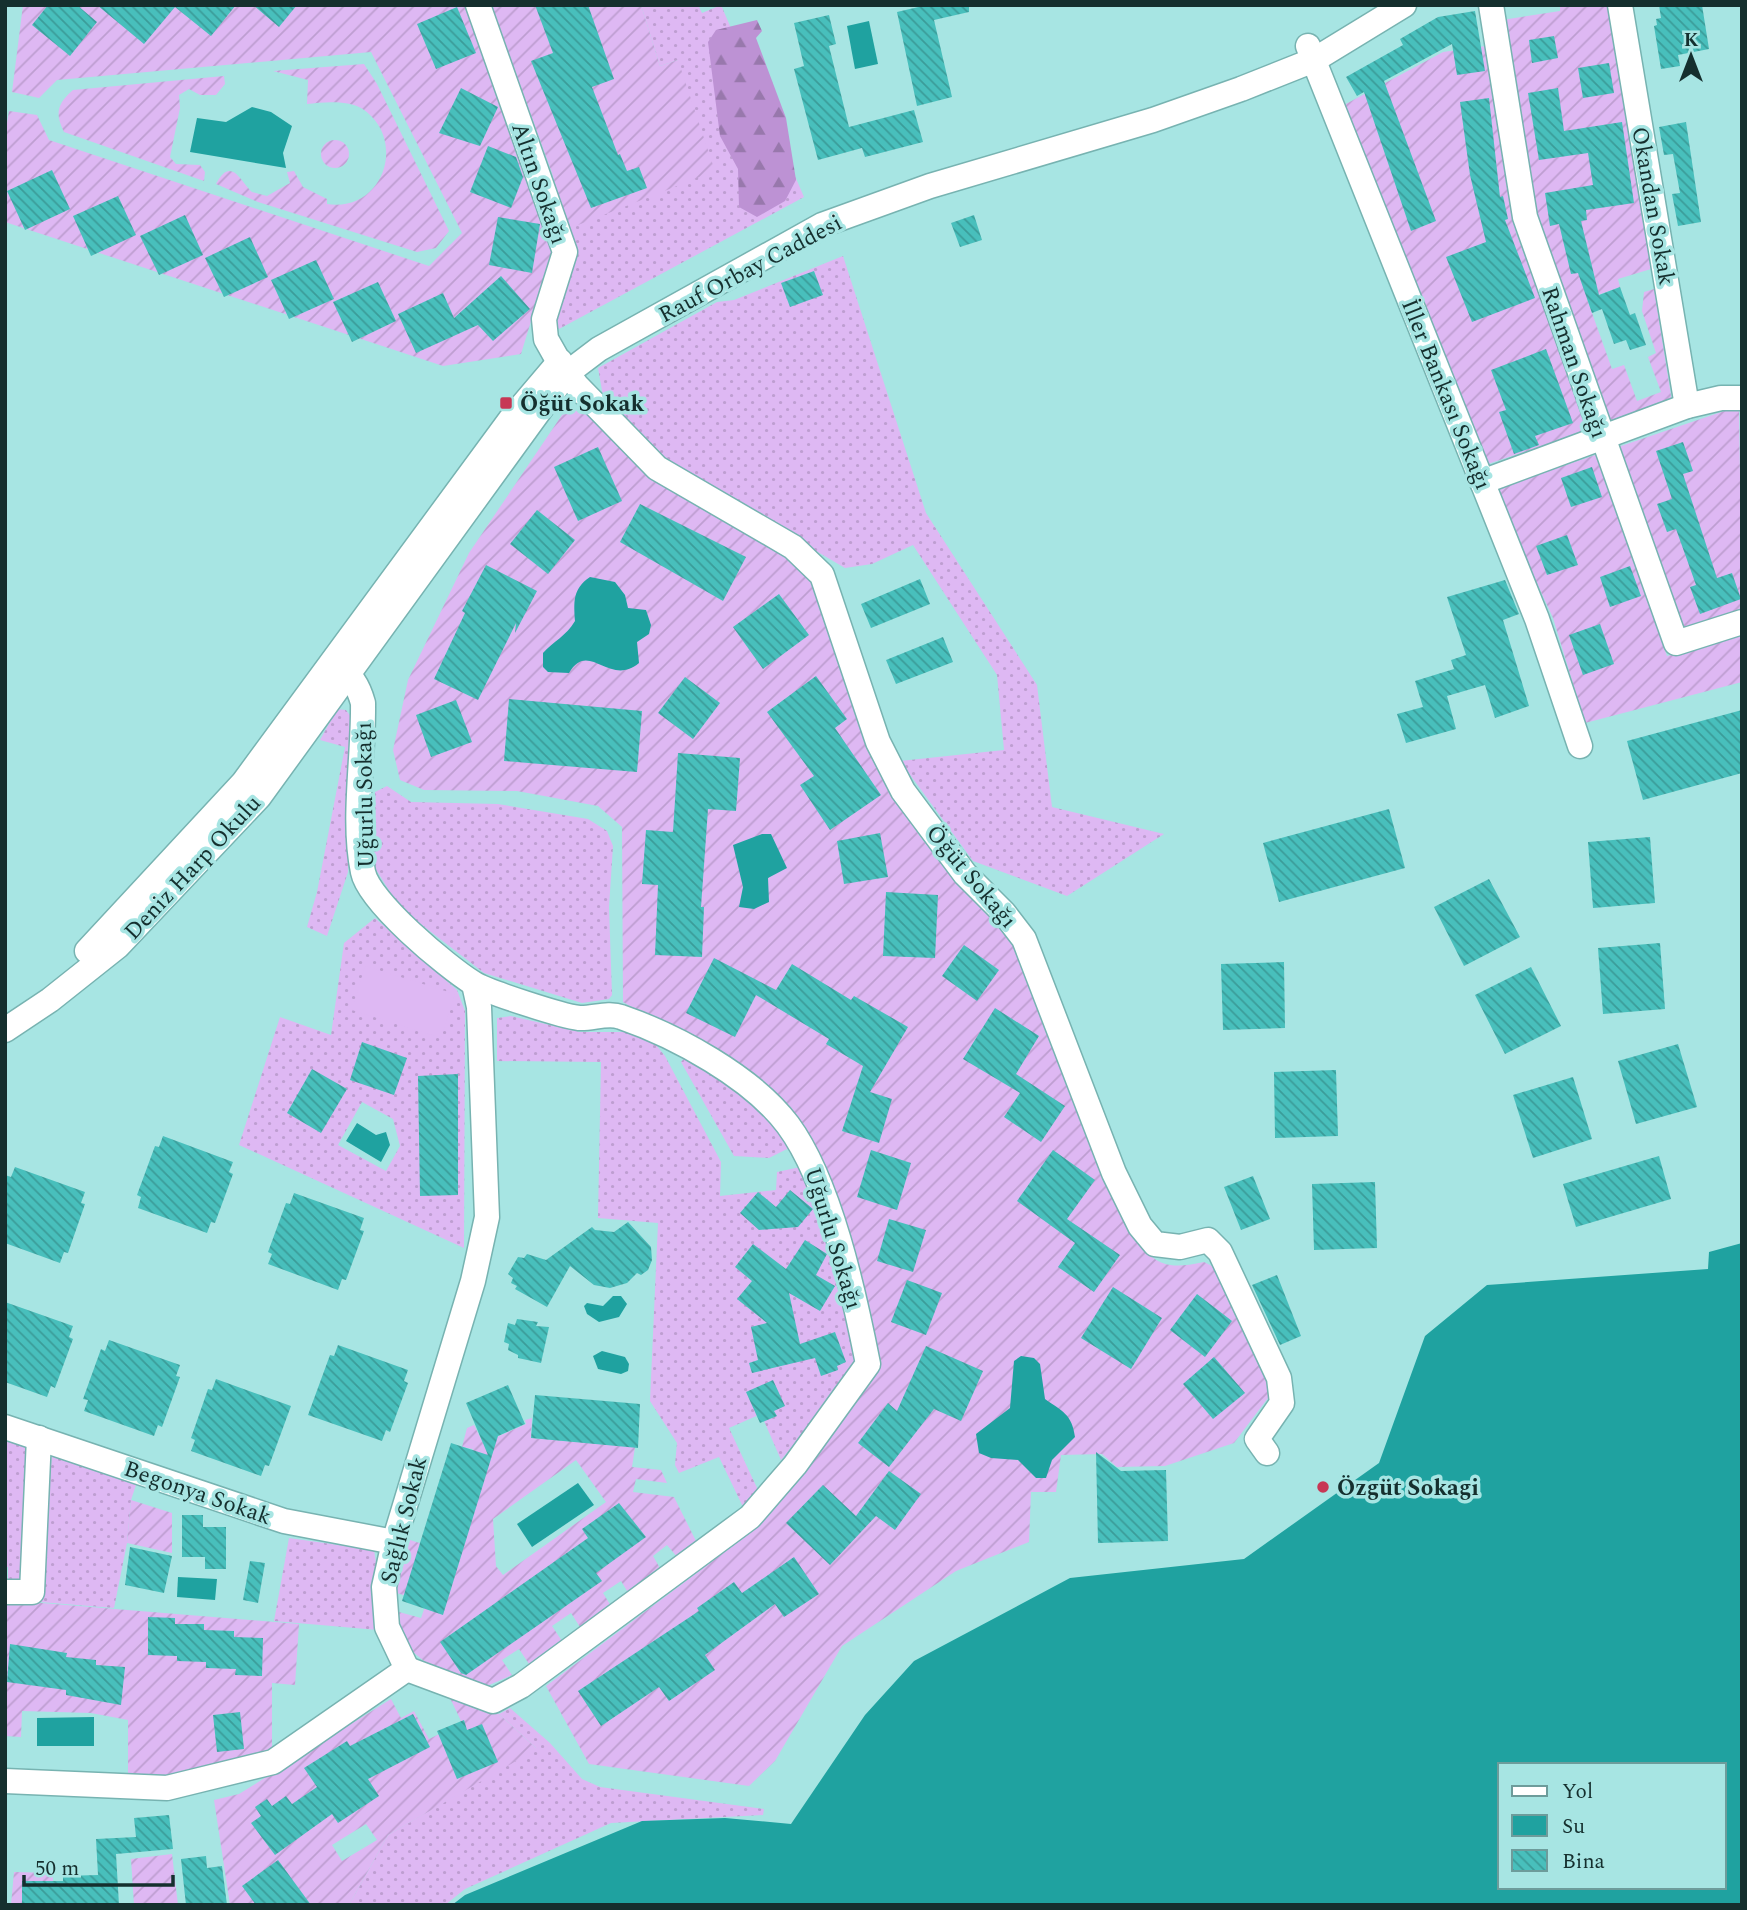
<svg xmlns="http://www.w3.org/2000/svg" width="1747" height="1910" viewBox="0 0 1747 1910" font-family="Spectral,serif">
  <style>
    .grass { fill: url(#grass-dots); fill-rule: evenodd }
    .forest { fill: url(#forest-firs) }
    .garden { fill: url(#garden-furrows); fill-rule: evenodd }
    .pitch { fill: #deb8f3 }
    .water { fill: #1fa2a0; fill-rule: evenodd }
    .building { fill: url(#building-back-hatch) }
    .lines { fill: none; stroke-linecap: round; stroke-linejoin: round }
    .minor-casing { stroke: #77b3b1; stroke-width: 27 }
    .minor { stroke: #fff; stroke-width: 24 }
    .poi-dot { fill: #c73755; stroke: #a7e5e3; stroke-width: 2.5 }
    .labels { text-anchor: middle; stroke-width: 7; stroke-linejoin: round; paint-order: stroke }
    .street-label { font-size: 23px; fill: #152f2e; stroke: #a7e5e3 }
    .poi-label { font-size: 23px; font-weight: bold; fill: #152f2e; stroke: #a7e5e3; text-anchor: start }
  </style>
  <defs>
    <pattern id="grass-dots" width="8" height="8" patternUnits="userSpaceOnUse" patternTransform="scale(1.75)"><rect width="8" height="8" fill="#deb8f3"/><path d="M2 2h.1M6 6h.1" fill="none" stroke="#be9ed1" stroke-width="1.8" stroke-linecap="round"/></pattern>
    <pattern id="forest-firs" width="22" height="20" patternUnits="userSpaceOnUse" patternTransform="scale(1.75)"><rect width="22" height="20" fill="#bd92d4"/><path d="M5 1l3.5 6h-7zM16 11l3.5 6h-7z" fill="#9878ac"/></pattern>
    <pattern id="garden-furrows" width="10" height="10" patternUnits="userSpaceOnUse" patternTransform="scale(1.75)"><rect width="10" height="10" fill="#deb8f3"/><path d="M-1 1l2-2M0 10L10 0M9 11l2-2" fill="none" stroke="#be9ed1"/></pattern>
    <pattern id="building-back-hatch" width="6" height="6" patternUnits="userSpaceOnUse" patternTransform="scale(1.75)"><rect width="6" height="6" fill="#48bfbc"/><path d="M-1 5l2 2M0 0l6 6M5-1l2 2" fill="none" stroke="#3b9c99"/></pattern>
  </defs>
  <rect width="100%" height="100%" fill="#a7e5e3"/>
  <g class="grass">
    <path d="M641,5H698L702,13L721,5L804,197L559,329L555,324L568,229L678,60L660,66Z"/>
    <path d="M843,256L926,513L1037,685L1052,807L1164,834L1067,896L973,861L900,761L1004,750L997,675L913,545L872,564L845,568L668,464L603,396L598,368L717,302L734,300Z"/>
    <path d="M337,709L346,710L351,717L348,872L327,936L307,927L317,892L345,747L320,740Z"/>
    <path d="M387,786L411,802L498,804L588,819L607,831L613,846L609,907L612,995L609,999L582,1003L484,973L400,908L375,868L373,859L375,792Z"/>
    <path d="M375,918L457,990L465,1011L464,1248L239,1145L280,1017L331,1035L344,943ZM362,1102L393,1119L400,1146L386,1171L338,1145Z"/>
    <path d="M511,1016L580,1032H628L652,1040L665,1056L721,1162L720,1196L776,1190L777,1172L805,1166L847,1307L859,1365L781,1460L761,1414L729,1428L758,1490L744,1509L719,1457L679,1473L675,1465L677,1443L650,1401L658,1223L598,1218L601,1062L497,1061V1018Z"/>
    <path d="M686,1056L739,1091L789,1141V1148L769,1158L734,1156L681,1062Z"/>
    <path d="M5,1438L32,1448L26,1583H8V1567H5Z"/>
    <path d="M52,1454L137,1482L131,1500L127,1543L114,1608L40,1602Z"/>
    <path d="M289,1538L374,1550L376,1563L373,1590L378,1630L274,1621Z"/>
    <path d="M510,1708L550,1743L582,1779L600,1787L764,1809L763,1815L611,1823L465,1889L445,1905H349L388,1835L536,1748L499,1714Z"/>
  </g>
  <path class="forest" d="M757,20L762,31L756,38L786,118L796,180L785,201L757,217L739,207L738,169L720,136L708,42L716,30Z"/>
  <g class="garden">
    <path d="M23,5H470L555,242L521,354L443,366L5,222V135L9,111L37,115L49,140L429,266L462,233L371,52L57,80L39,98L12,92Z"/>
    <path d="M491,5H641L660,66L678,60L715,171L568,229L552,173Z"/>
    <path d="M1560,5H1609L1651,269L1618,279L1620,287L1587,299L1612,369L1624,365L1637,401L1661,392L1648,357L1656,353L1642,311L1644,292L1654,289L1672,402L1609,425L1535,215L1502,20L1560,11Z"/>
    <path d="M1486,46L1516,233L1592,429L1485,465L1344,105L1443,52Z"/>
    <path d="M364,64L377,84L449,231L436,248L417,252L258,202L216,184C231,155 241,182 252,192L267,196L290,183L287,172L294,171L303,187L327,199V204C385,213 408,137 361,108C347,100 323,102 307,104L308,80L273,71Z"/>
    <path d="M224,76L225,84L216,95H200L189,89L179,95L180,108L170,157L176,164L200,165L205,172L204,181L64,132C55,113 57,104 73,90Z"/>
    <circle cx="335" cy="154" r="14"/>
    <path d="M1739,406L1742,613L1683,631L1615,448Z"/>
    <path d="M566,409L589,413L658,483L792,561L813,579L890,791L921,838L1015,947L1130,1231C1154,1264 1163,1271 1204,1262L1218,1269L1272,1379L1271,1394L1234,1443L1165,1466L1117,1467L1102,1454L1061,1455L1056,1492H1031L1029,1542L956,1571L842,1646L775,1761L749,1786L589,1764L546,1686L750,1533L800,1479L877,1365L820,1162L752,1075L623,1002L622,827L598,806L517,791L424,790L400,780L393,750L408,680L469,553Z"/>
    <path d="M1598,454L1667,656L1742,635V682L1585,723L1553,618L1494,490Z"/>
    <path d="M532,1418L531,1438L635,1447L632,1467L661,1470L667,1483L636,1479L633,1492L674,1497L697,1543L678,1558L667,1545L653,1556L661,1570L629,1594L621,1581L603,1593L611,1606L580,1627L571,1613L552,1626L562,1641L529,1664L519,1649L502,1660L512,1675L487,1686C458,1679 420,1667 404,1640C400,1632 400,1620 399,1612L421,1618L427,1601L392,1592L410,1540L441,1550L473,1449L462,1447L467,1428L474,1425L483,1443L526,1424L525,1420ZM576,1460L606,1502L503,1575L496,1566L493,1519Z"/>
    <path d="M131,1500L172,1513V1553L127,1543Z"/>
    <path d="M5,1600L299,1624L295,1685L272,1683V1751L163,1778L128,1777V1720L91,1713L22,1711L21,1737L5,1736Z"/>
    <path d="M450,1698L499,1714L537,1749L388,1835L349,1905H230L214,1800L239,1794L391,1699L401,1718L414,1711L429,1739L462,1723ZM366,1824L377,1840L342,1861L332,1845Z"/>
    <path d="M172,1854L178,1905H134L131,1859Z"/>
    <path d="M14,1872L53,1873V1905H11Z"/>
  </g>
  <path class="pitch" d="M365,966L455,994L441,1038L352,1010Z"/>
  <g class="water">
    <path d="M869,21L878,64L855,69L847,26Z"/>
    <path d="M252,107L271,112L292,126L283,153L286,168L190,152L197,118L226,122Z"/>
    <path d="M590,577L615,582L625,595L628,608L646,610L651,625L649,634L637,642L639,663C609,688 589,639 569,673L548,672L543,667V653C554,641 566,636 575,621C574,603 572,589 590,577Z"/>
    <path d="M762,834H771L787,868L768,878L769,902L754,909L739,907L743,887L733,845Z"/>
    <path d="M357,1123L376,1135L386,1132L390,1145L381,1162L346,1141Z"/>
    <path d="M1742,1243V1905H452L465,1895L642,1821L725,1818L791,1824L865,1715L914,1661L1070,1578L1244,1559L1379,1463L1425,1336L1487,1285L1708,1269L1709,1252ZM1500,1765H1724V1887H1500Z"/>
    <path d="M613,1296H621L627,1304L619,1317L599,1322L587,1314L584,1306L587,1303L603,1306Z"/>
    <path d="M602,1351L625,1357L629,1364L628,1371L621,1374L598,1369L593,1356Z"/>
    <path d="M1021,1356L1034,1358L1040,1364L1045,1399C1062,1411 1072,1414 1075,1437L1052,1460L1046,1478H1036L1018,1460L991,1458L979,1453L976,1434L1010,1408L1014,1361Z"/>
    <path d="M578,1483L594,1505L532,1547L517,1524Z"/>
    <path d="M178,1577L217,1579L215,1600L177,1597Z"/>
    <path d="M94,1717V1746H37V1718Z"/>
  </g>
  <g class="building">
    <path d="M48,5H77L97,22L70,56L32,25Z"/>
    <path d="M97,5H236L211,36L175,7L144,44Z"/>
    <path d="M253,5H297L279,27Z"/>
    <path d="M535,5H588L614,79L592,87L618,155L620,154L627,171L639,167L647,188L591,208L531,61L553,53Z"/>
    <path d="M927,5H969V12L934,20L952,97L917,106L897,12Z"/>
    <path d="M1659,5H1702L1709,49L1678,55L1680,66L1661,69L1654,26L1657,25L1656,19L1661,18Z"/>
    <path d="M457,7L476,53L436,69L417,24Z"/>
    <path d="M1475,11L1485,71L1457,75L1452,44L1384,81L1436,221L1411,231L1364,92L1357,96L1346,77L1403,45L1400,39L1438,17Z"/>
    <path d="M829,15L836,44L829,46L849,127L914,110L923,142L865,157L862,148L818,160L794,69L804,66L794,23Z"/>
    <path d="M1554,36L1558,58L1532,63L1529,40Z"/>
    <path d="M1609,63L1614,93L1583,98L1578,68Z"/>
    <path d="M461,88L498,107L480,146L439,133Z"/>
    <path d="M1558,88L1564,131L1622,122L1634,203L1586,210L1587,220L1581,221L1599,295L1620,287L1630,315L1635,313L1646,345L1630,350L1626,340L1614,344L1602,309L1592,313L1578,273L1571,274L1559,224L1550,226L1545,193L1593,185L1588,153L1539,160L1528,93Z"/>
    <path d="M1489,98L1500,197L1503,196L1508,219L1505,220L1535,298L1472,322L1446,257L1486,242L1470,175L1460,102Z"/>
    <path d="M1686,122L1701,222L1678,226L1672,194L1680,193L1673,154L1664,155L1659,127Z"/>
    <path d="M488,146L516,157L523,177L511,208L470,192Z"/>
    <path d="M52,170L70,209L25,230L7,191Z"/>
    <path d="M118,196L136,235L91,256L73,216Z"/>
    <path d="M185,215L203,255L159,275L140,236Z"/>
    <path d="M974,215L982,240L960,247L951,223Z"/>
    <path d="M498,217L540,224L532,273L489,265Z"/>
    <path d="M250,237L268,277L224,297L205,258Z"/>
    <path d="M316,260L334,299L289,319L271,280Z"/>
    <path d="M814,271L823,295L790,307L781,283Z"/>
    <path d="M501,276L530,309L493,341L478,325L416,353L398,314L443,293L454,318Z"/>
    <path d="M378,282L396,321L352,342L333,302Z"/>
    <path d="M1546,349L1573,423L1535,436L1539,445L1514,454L1499,412L1506,410L1491,370Z"/>
    <path d="M1683,442L1693,471L1683,474L1717,578L1732,573L1741,599L1700,614L1690,587L1696,585L1676,529L1667,532L1657,504L1672,499L1656,451Z"/>
    <path d="M598,447L622,501L578,521L554,467Z"/>
    <path d="M1592,467L1602,497L1571,507L1561,478Z"/>
    <path d="M640,504L746,557L723,601L620,542Z"/>
    <path d="M537,510L575,540L548,574L510,544Z"/>
    <path d="M1567,535L1578,565L1547,575L1536,546Z"/>
    <path d="M486,565L537,591L515,633L516,623L478,700L434,679L465,613L462,611Z"/>
    <path d="M1630,566L1641,596L1610,607L1600,577Z"/>
    <path d="M920,579L930,604L871,628L861,604Z"/>
    <path d="M1505,580L1519,614L1503,620L1529,706L1495,718L1485,685L1447,696L1456,729L1406,743L1397,714L1423,707L1415,681L1454,669L1451,660L1466,655L1447,597Z"/>
    <path d="M779,594L809,635L763,669L733,627Z"/>
    <path d="M1600,624L1614,664L1583,675L1569,635Z"/>
    <path d="M943,637L953,662L896,684L886,660Z"/>
    <path d="M816,676L847,719L835,728L881,795L830,830L800,785L814,776L767,712Z"/>
    <path d="M685,677L720,703L693,739L658,713Z"/>
    <path d="M509,699L642,711L637,772L504,761Z"/>
    <path d="M456,700L472,742L431,757L416,715Z"/>
    <path d="M1742,710V773L1643,800L1627,741Z"/>
    <path d="M678,753L740,758L736,811L708,809L701,907H704L702,957L655,955L658,885L642,884L646,830L673,832Z"/>
    <path d="M1389,809L1405,868L1279,902L1263,843Z"/>
    <path d="M880,833L888,877L844,884L837,841Z"/>
    <path d="M1650,837L1655,903L1593,908L1588,842Z"/>
    <path d="M1489,879L1520,937L1464,966L1434,907Z"/>
    <path d="M886,892L938,895L935,958L883,956Z"/>
    <path d="M1660,943L1665,1009L1603,1014L1598,948Z"/>
    <path d="M964,945L999,970L977,1001L942,976Z"/>
    <path d="M714,958L776,990L792,964L851,1000L854,996L908,1027L870,1092L892,1099L879,1143L842,1131L863,1066L826,1044L829,1039L756,995L735,1037L686,1013Z"/>
    <path d="M1284,962L1285,1028L1223,1030L1221,964Z"/>
    <path d="M1531,967L1561,1026L1505,1054L1475,995Z"/>
    <path d="M995,1008L1039,1036L1016,1074L1065,1106L1041,1142L1004,1117L1020,1093L963,1059Z"/>
    <path d="M362,1042L407,1058L394,1095L350,1080Z"/>
    <path d="M1678,1044L1697,1107L1636,1124L1618,1061Z"/>
    <path d="M312,1069L347,1089L321,1133L287,1113Z"/>
    <path d="M1336,1070L1338,1136L1275,1138L1274,1072Z"/>
    <path d="M458,1074V1195L420,1196L418,1076Z"/>
    <path d="M1573,1077L1592,1139L1533,1158L1513,1095Z"/>
    <path d="M163,1136L233,1162L229,1172L233,1174L215,1223L211,1222L207,1233L138,1208L141,1197L137,1195L155,1146L159,1147Z"/>
    <path d="M871,1150L911,1163L897,1210L857,1197Z"/>
    <path d="M1053,1150L1095,1180L1067,1219L1120,1255L1094,1292L1058,1267L1075,1243L1017,1201Z"/>
    <path d="M1659,1156L1671,1199L1576,1227L1563,1184Z"/>
    <path d="M15,1167L85,1192L81,1203L85,1204L68,1253L64,1252L60,1263L5,1243V1175L11,1177Z"/>
    <path d="M1253,1176L1270,1219L1241,1230L1224,1187Z"/>
    <path d="M1375,1182L1377,1248L1314,1250L1312,1184Z"/>
    <path d="M790,1190L813,1209L798,1227L759,1230L740,1213L758,1192L776,1207Z"/>
    <path d="M294,1193L364,1218L360,1230L364,1231L346,1280L342,1279L338,1290L268,1264L272,1254L268,1252L286,1203L290,1204Z"/>
    <path d="M889,1219L926,1230L913,1272L877,1261Z"/>
    <path d="M628,1222L651,1247L652,1260L648,1270L641,1275L637,1273L627,1283L610,1288L594,1285L570,1266L547,1307L515,1289L517,1286L511,1283L513,1278L508,1274L518,1257L524,1258L527,1254L546,1260L592,1227L595,1230L614,1232Z"/>
    <path d="M805,1240L827,1254L816,1275L835,1286L820,1311L789,1293L800,1344L835,1332L846,1362L837,1366L838,1370L821,1376L815,1358L752,1373L749,1363L758,1360L751,1327L767,1323L737,1299L752,1281L735,1267L753,1244L786,1269Z"/>
    <path d="M1277,1275L1301,1336L1280,1345L1252,1285Z"/>
    <path d="M907,1280L942,1293L926,1335L891,1322Z"/>
    <path d="M1113,1287L1162,1318L1131,1369L1081,1338Z"/>
    <path d="M1197,1294L1232,1321L1205,1357L1170,1330Z"/>
    <path d="M5,1302L73,1326L69,1337L73,1339L55,1388L51,1386L47,1397L5,1382Z"/>
    <path d="M517,1319L538,1322L536,1326L549,1327L541,1363L518,1358V1355L508,1350L509,1344L504,1342L508,1323L515,1325Z"/>
    <path d="M109,1340L180,1365L176,1376L180,1377L162,1427L158,1425L154,1436L84,1411L88,1400L83,1399L101,1349L105,1351Z"/>
    <path d="M338,1345L408,1370L404,1381L408,1383L390,1432L386,1430L382,1441L308,1415L330,1355L334,1356Z"/>
    <path d="M926,1346L983,1371L961,1421L934,1409L889,1467L858,1443L888,1403L897,1411Z"/>
    <path d="M1214,1357L1245,1393L1213,1419L1183,1384Z"/>
    <path d="M216,1379L291,1406L269,1466L265,1465L261,1476L191,1451L195,1440L191,1438L208,1389L212,1390Z"/>
    <path d="M773,1380L785,1406L774,1411L777,1416L760,1423L746,1392Z"/>
    <path d="M508,1385L525,1424L498,1436L443,1615L402,1601L451,1443L488,1455L466,1403Z"/>
    <path d="M535,1395L640,1404L638,1448L531,1438Z"/>
    <path d="M1096,1452L1121,1471L1166,1470L1168,1541L1098,1543Z"/>
    <path d="M889,1471L921,1494L895,1530L876,1516L830,1565L786,1523L823,1485L856,1516Z"/>
    <path d="M619,1503L646,1537L596,1573L602,1581L466,1675L461,1673L440,1642L588,1538L582,1529Z"/>
    <path d="M182,1515H203V1527H226V1569H205V1557H182Z"/>
    <path d="M130,1547L172,1556L164,1593L125,1585Z"/>
    <path d="M794,1557L819,1594L784,1617L775,1604L705,1655L715,1670L669,1701L659,1687L601,1726L578,1691L699,1611L697,1608L734,1582L742,1593Z"/>
    <path d="M250,1561L265,1563L258,1603L243,1600Z"/>
    <path d="M148,1617L175,1618V1624H204V1630L234,1631V1637L263,1638L262,1676L235,1675L236,1669L206,1668V1662L177,1661V1656L148,1655Z"/>
    <path d="M10,1644L67,1653L66,1657L96,1660V1665L125,1667L121,1705L66,1695V1690L7,1682Z"/>
    <path d="M240,1712L244,1749L217,1752L213,1715Z"/>
    <path d="M413,1714L430,1747L368,1779L379,1796L338,1823L332,1814L275,1855L251,1823L261,1816L255,1807L267,1799L272,1806L286,1796L292,1804L317,1787L304,1768L347,1741L350,1746Z"/>
    <path d="M464,1720L467,1730L482,1724L498,1762L457,1779L437,1731Z"/>
    <path d="M169,1815L173,1849L116,1854L119,1905H22V1881H63V1876L98,1875L96,1839L136,1837L134,1818Z"/>
    <path d="M206,1856L207,1868L222,1866L227,1905H186L181,1859Z"/>
    <path d="M278,1860L311,1905H256L242,1886Z"/>
  </g>
  <g class="lines">
    <g class="minor-casing">
      <g id="minor">
        <path d="M478,5L565,252L544,319L546,339L559,362L577,386L657,468L793,547L822,575L878,742L903,791L965,874L1004,913L1024,939L1114,1173L1140,1226L1155,1244L1180,1247L1208,1240L1220,1252L1279,1378L1282,1403L1257,1439L1267,1453"/>
        <path d="M1491,5L1525,217L1676,643L1742,622"/>
        <path d="M1620,5L1687,406"/>
        <path d="M1308,46L1537,619L1580,746"/>
        <path d="M1482,482L1687,406L1721,398H1742"/>
        <path d="M337,665C351,675 358,685 363,703C364,756 352,820 363,872C369,902 446,966 473,983C487,992 562,1016 579,1018C592,1019 608,1012 621,1017C676,1036 752,1077 788,1125C830,1182 854,1293 868,1364L795,1465L750,1517L521,1686L493,1701L407,1669"/>
        <path d="M87,951L243,783L510,420L560,361"/>
        <path d="M5,1030L50,1000L118,946L259,797L566,374L599,349L822,225L930,186L1153,120L1241,89L1314,60L1404,5"/>
        <path d="M5,1427L284,1521L394,1542"/>
        <path d="M5,1592H32L39,1438"/>
        <path d="M5,1781L167,1788L273,1762L407,1669L387,1627L384,1587L394,1542L473,1281L487,1217L479,1007L474,984"/>
      </g>
    </g>
    <use href="#minor" class="minor"/>
  </g>
  <g class="poi-dot">
    <rect x="499" y="396" width="14" height="14" rx="3.5"/>
    <circle cx="1323" cy="1487" r="7"/>
  </g>
  <g class="labels">
    <g class="street-label">
      <text transform="translate(540 183) rotate(71)" y="8">Altın Sokağı</text>
      <text transform="translate(1654 206) rotate(80)" y="8">Okandan Sokak</text>
      <text transform="translate(750 268) rotate(-28)" y="8">Rauf Orbay Caddesi</text>
      <text transform="translate(1575 362) rotate(71)" y="8">Rahman Sokağı</text>
      <text transform="translate(1447 394) rotate(68)" y="8">İller Bankası Sokağı</text>
      <text transform="translate(364 795) rotate(-91)" y="8">Uğurlu Sokağı</text>
      <text transform="translate(192 867) rotate(-47)" y="8">Deniz Harp Okulu</text>
      <text transform="translate(972 876) rotate(50)" y="8">Öğüt Sokağı</text>
      <text transform="translate(834 1238) rotate(73)" y="8">Uğurlu Sokağı</text>
      <text transform="translate(198 1492) rotate(19)" y="8">Begonya Sokak</text>
      <text transform="translate(403 1520) rotate(-76)" y="8">Sağlık Sokak</text>
    </g>
    <g class="poi-label">
      <text x="520" y="411">Öğüt Sokak</text>
      <text x="1337" y="1495">Özgüt Sokagi</text>
    </g>
  </g>
  <rect width="1747" height="1910" fill="none" stroke="#152f2e" stroke-width="14"/>
  <rect x="1498" y="1763" width="228" height="126" fill="#a7e5e3" stroke="#6d9c9b" stroke-width="2"/>
  <rect x="1512" y="1786" width="35" height="10" fill="#ffffff" stroke="#6d9c9b" stroke-width="2"/>
  <text x="1562" y="1798" font-size="21" fill="#152f2e">Yol</text>
  <rect x="1512" y="1815" width="35" height="21" fill="#1fa2a0" stroke="#6d9c9b" stroke-width="2"/>
  <text x="1562" y="1833" font-size="21" fill="#152f2e">Su</text>
  <rect x="1512" y="1850" width="35" height="21" fill="url(#building-back-hatch)" stroke="#6d9c9b" stroke-width="2"/>
  <text x="1562" y="1868" font-size="21" fill="#152f2e">Bina</text>
  <g transform="translate(1691 56)" stroke="#a7e5e3" stroke-width="5" paint-order="stroke">
  <path d="M0-5L12 26L0 18L-12 26Z" fill="#152f2e"/>
  <text y="-10" font-size="19" font-weight="bold" text-anchor="middle" fill="#152f2e">K</text>
  </g>
  <path d="M24 1875v10h149v-10" fill="none" stroke="#152f2e" stroke-width="3.5"/>
  <text x="35" y="1875" font-size="21" fill="#152f2e" stroke="#a7e5e3" stroke-width="5" paint-order="stroke">50 m</text>
</svg>
